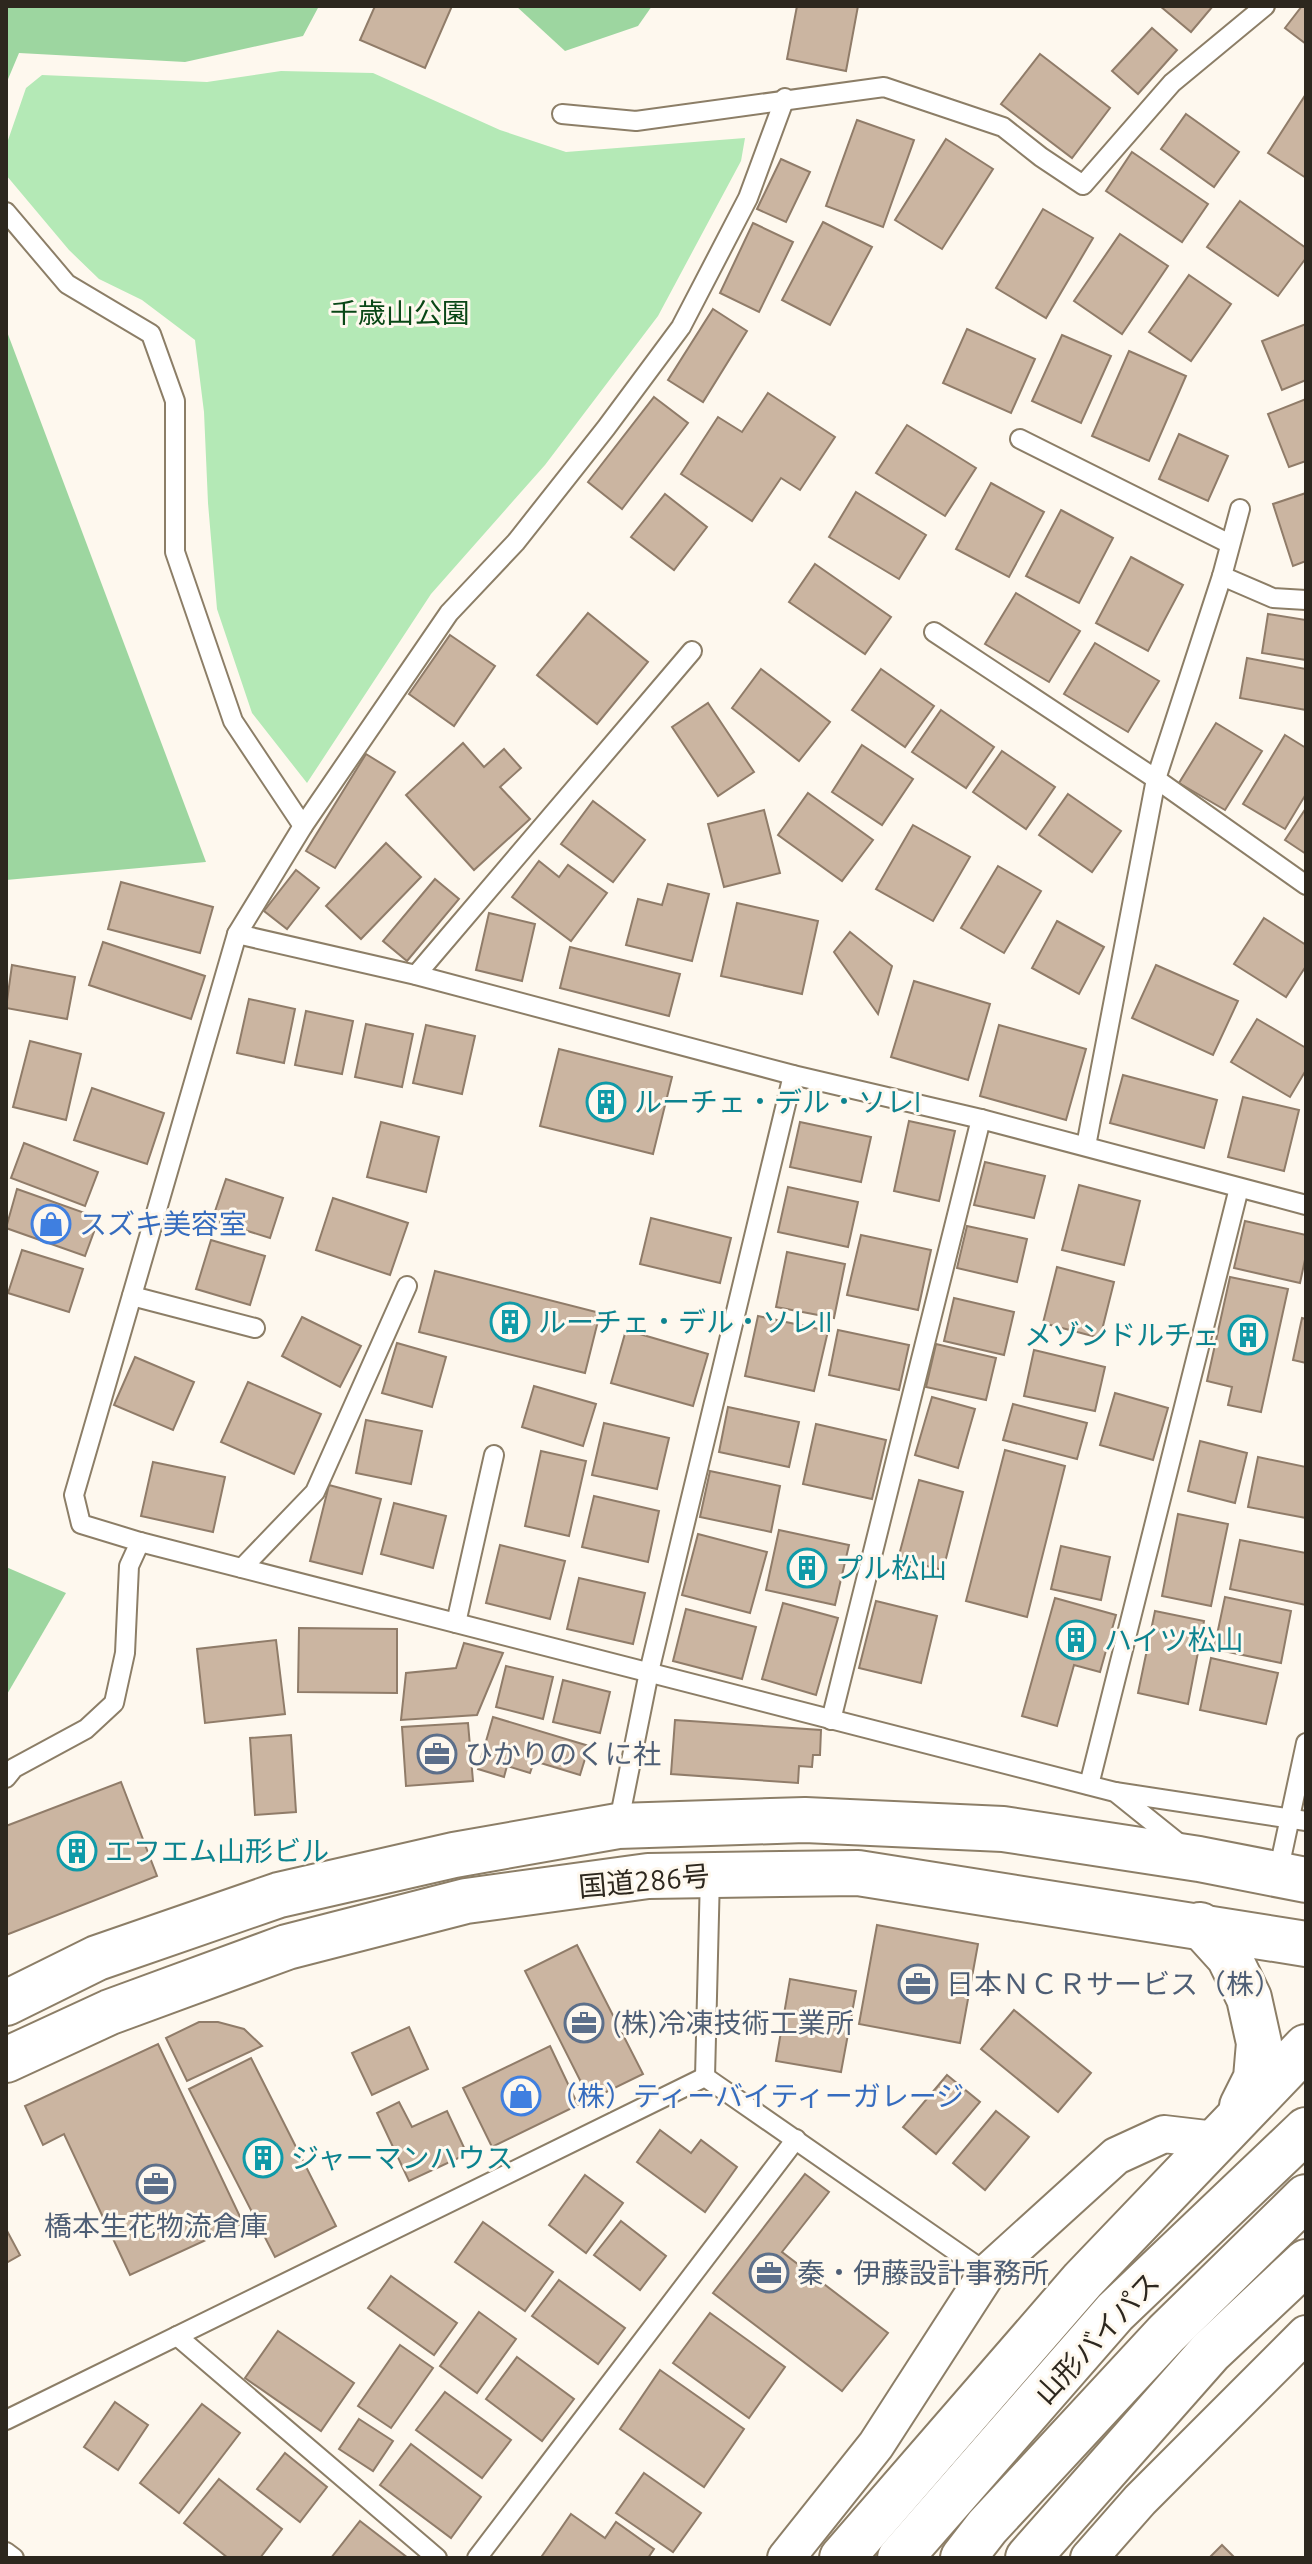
<svg xmlns="http://www.w3.org/2000/svg" width="1312" height="2564" viewBox="0 0 1312 2564" font-family="Ubuntu,'Noto Sans JP',sans-serif">
  <style>
    .green { fill: #b4e9b6 }
    .forest { fill: #9dd6a0 }
    .building { fill: #cbb5a1; stroke: #907c69; stroke-width: 2 }
    .lines { fill: none; stroke-linecap: round; stroke-linejoin: round }
    .service-casing { stroke: #8c7e67; stroke-width: 22 }
    .minor-casing { stroke: #8c7e67; stroke-width: 40 }
    .trunk-casing { stroke: #8c7e67; stroke-width: 48 }
    .service { stroke: #fff; stroke-width: 18 }
    .minor { stroke: #fff; stroke-width: 36 }
    .trunk { stroke: #fff; stroke-width: 44 }
    .labels { text-anchor: middle; stroke-width: 6; stroke-linejoin: round; paint-order: stroke }
    .park-label { font-size: 28px; fill: #094716; stroke: #fef8ee }
    .culture-label { font-size: 28px; fill: #0d838f; stroke: #fef8ee; text-anchor: start }
    .shop-label { font-size: 28px; fill: #366cbe; stroke: #fef8ee; text-anchor: start }
    .service-label { font-size: 28px; fill: #4e5e75; stroke: #fef8ee; text-anchor: start }
    .street-label { font-size: 28px; fill: #2d271e; stroke: #fef8ee }
  </style>
  <rect width="100%" height="100%" fill="#fef8ee"/>
  <path class="green" d="M281,71L373,73L500,130L566,152L745,138L741,161L658,316L545,465L431,594L307,783L252,713L217,609L208,503L204,412L195,340L142,300L99,279L69,250L6,175V146L26,88L42,75L207,82Z"/>
  <g class="forest">
    <path d="M6,6H319L303,36L185,62L19,53L6,84Z"/>
    <path d="M516,6H652L638,26L565,51Z"/>
    <path d="M6,329L206,862L6,880Z"/>
    <path d="M6,1567L66,1593L6,1696Z"/>
  </g>
  <g class="building">
    <path d="M375,6H452L425,68L360,40Z"/>
    <path d="M797,6H858L846,71L787,59Z"/>
    <path d="M1160,6H1213L1191,32Z"/>
    <path d="M1302,6H1306V44L1285,28Z"/>
    <path d="M1152,28L1177,50L1138,94L1112,71Z"/>
    <path d="M1040,54L1110,108L1072,158L1001,104Z"/>
    <path d="M1306,94V178L1268,153Z"/>
    <path d="M1186,114L1239,152L1214,187L1161,149Z"/>
    <path d="M857,120L914,140L883,227L826,206Z"/>
    <path d="M946,139L993,169L942,249L895,220Z"/>
    <path d="M1132,152L1208,204L1182,242L1106,191Z"/>
    <path d="M781,159L810,172L786,222L757,209Z"/>
    <path d="M1240,201L1306,248V258L1278,296L1207,247Z"/>
    <path d="M1043,209L1093,238L1046,318L996,288Z"/>
    <path d="M823,222L872,247L830,325L782,300Z"/>
    <path d="M753,223L793,242L759,312L720,293Z"/>
    <path d="M1120,234L1168,266L1122,334L1074,301Z"/>
    <path d="M1189,275L1231,304L1191,361L1149,332Z"/>
    <path d="M713,309L747,331L703,402L668,380Z"/>
    <path d="M1306,324V380L1282,390L1262,341Z"/>
    <path d="M967,329L1035,359L1011,413L943,383Z"/>
    <path d="M1062,335L1111,356L1081,423L1032,401Z"/>
    <path d="M1129,351L1186,376L1149,461L1092,436Z"/>
    <path d="M768,393L835,437L800,490L781,478L752,521L681,474L718,417L742,432Z"/>
    <path d="M654,397L688,423L622,509L588,482Z"/>
    <path d="M1306,399V461L1289,467L1268,414Z"/>
    <path d="M907,425L976,468L945,516L876,473Z"/>
    <path d="M1179,434L1228,456L1208,501L1159,479Z"/>
    <path d="M991,483L1044,512L1009,577L956,549Z"/>
    <path d="M856,492L926,535L899,579L829,537Z"/>
    <path d="M1306,493V561L1293,566L1273,504Z"/>
    <path d="M665,494L707,527L674,570L631,537Z"/>
    <path d="M1061,510L1113,538L1079,603L1026,576Z"/>
    <path d="M1131,557L1183,585L1148,651L1096,623Z"/>
    <path d="M815,564L891,617L865,654L789,602Z"/>
    <path d="M1016,593L1080,631L1049,682L985,644Z"/>
    <path d="M588,613L648,662L597,724L537,675Z"/>
    <path d="M1268,614L1306,620V660L1262,653Z"/>
    <path d="M450,635L495,666L454,726L409,694Z"/>
    <path d="M1095,643L1159,681L1128,732L1064,694Z"/>
    <path d="M1247,658L1306,669V710L1240,698Z"/>
    <path d="M761,669L830,722L799,761L732,708Z"/>
    <path d="M881,669L934,706L905,747L852,710Z"/>
    <path d="M708,703L754,772L718,796L672,727Z"/>
    <path d="M941,710L994,747L966,788L912,752Z"/>
    <path d="M1216,723L1262,751L1225,810L1179,783Z"/>
    <path d="M1285,735L1306,748V794L1285,829L1243,804Z"/>
    <path d="M463,743L484,767L504,749L521,768L500,787L530,819L474,870L406,795Z"/>
    <path d="M862,745L913,779L882,825L832,792Z"/>
    <path d="M1002,751L1055,787L1026,829L973,792Z"/>
    <path d="M366,754L395,772L335,868L306,851Z"/>
    <path d="M808,793L873,840L842,881L778,835Z"/>
    <path d="M1068,794L1121,831L1092,872L1039,835Z"/>
    <path d="M593,801L645,840L613,882L561,844Z"/>
    <path d="M1306,808V854L1285,840Z"/>
    <path d="M764,810L780,873L724,887L708,824Z"/>
    <path d="M913,825L970,857L933,921L876,889Z"/>
    <path d="M386,843L421,877L361,939L326,906Z"/>
    <path d="M539,861L559,877L568,865L607,893L571,941L512,897Z"/>
    <path d="M998,866L1041,891L1004,953L961,928Z"/>
    <path d="M296,870L319,888L287,929L264,911Z"/>
    <path d="M435,879L459,899L407,961L383,941Z"/>
    <path d="M121,882L213,907L200,953L108,929Z"/>
    <path d="M668,884L709,894L692,961L626,945L638,899L662,905Z"/>
    <path d="M737,903L818,921L802,994L721,976Z"/>
    <path d="M489,913L535,924L522,981L476,970Z"/>
    <path d="M1264,918L1306,945V966L1286,997L1234,964Z"/>
    <path d="M1057,921L1104,947L1079,994L1032,968Z"/>
    <path d="M850,932L892,966L878,1014L834,952Z"/>
    <path d="M103,942L205,976L191,1019L89,985Z"/>
    <path d="M570,947L680,974L669,1016L560,988Z"/>
    <path d="M12,965L75,977L67,1019L6,1008Z"/>
    <path d="M1156,965L1238,1001L1213,1055L1132,1018Z"/>
    <path d="M914,981L990,1004L968,1080L891,1057Z"/>
    <path d="M249,999L295,1009L284,1063L237,1053Z"/>
    <path d="M306,1011L353,1021L342,1074L295,1065Z"/>
    <path d="M1257,1019L1306,1048V1070L1290,1097L1231,1062Z"/>
    <path d="M366,1024L413,1034L402,1087L355,1077Z"/>
    <path d="M426,1025L475,1036L462,1094L413,1083Z"/>
    <path d="M999,1025L1086,1049L1066,1120L980,1096Z"/>
    <path d="M30,1041L81,1054L66,1120L13,1107Z"/>
    <path d="M559,1049L672,1077L653,1154L540,1126Z"/>
    <path d="M1123,1075L1217,1100L1204,1148L1110,1123Z"/>
    <path d="M92,1088L164,1113L147,1164L74,1140Z"/>
    <path d="M1243,1097L1299,1110L1284,1171L1228,1157Z"/>
    <path d="M909,1121L955,1131L939,1201L894,1191Z"/>
    <path d="M381,1122L439,1137L426,1192L367,1177Z"/>
    <path d="M800,1122L871,1137L861,1182L790,1167Z"/>
    <path d="M24,1143L98,1172L85,1206L11,1178Z"/>
    <path d="M985,1162L1045,1176L1034,1218L974,1205Z"/>
    <path d="M226,1179L283,1198L270,1238L212,1220Z"/>
    <path d="M1079,1185L1140,1201L1124,1265L1062,1250Z"/>
    <path d="M788,1187L858,1202L848,1247L778,1232Z"/>
    <path d="M17,1189L99,1218L85,1256L6,1228Z"/>
    <path d="M333,1198L408,1223L390,1275L316,1250Z"/>
    <path d="M651,1218L731,1238L720,1283L640,1264Z"/>
    <path d="M1245,1221L1306,1235V1255L1300,1283L1234,1268Z"/>
    <path d="M967,1226L1027,1239L1017,1282L957,1268Z"/>
    <path d="M861,1235L931,1250L918,1310L847,1295Z"/>
    <path d="M211,1240L265,1256L250,1305L196,1289Z"/>
    <path d="M22,1250L83,1269L69,1312L8,1293Z"/>
    <path d="M787,1252L845,1264L834,1318L776,1307Z"/>
    <path d="M1057,1267L1114,1282L1100,1338L1043,1323Z"/>
    <path d="M435,1271L600,1313L585,1373L419,1332Z"/>
    <path d="M1230,1277L1288,1289L1261,1412L1228,1405L1232,1387L1207,1381Z"/>
    <path d="M954,1298L1014,1312L1004,1355L944,1341Z"/>
    <path d="M758,1316L828,1331L814,1391L745,1376Z"/>
    <path d="M302,1317L361,1346L340,1387L282,1356Z"/>
    <path d="M1302,1318L1306,1319V1363L1293,1360Z"/>
    <path d="M626,1330L708,1354L693,1406L611,1383Z"/>
    <path d="M838,1330L909,1345L899,1390L829,1375Z"/>
    <path d="M397,1343L446,1357L432,1407L382,1393Z"/>
    <path d="M936,1344L996,1358L986,1400L926,1387Z"/>
    <path d="M1034,1350L1105,1367L1095,1411L1024,1396Z"/>
    <path d="M135,1357L194,1382L173,1430L114,1405Z"/>
    <path d="M248,1382L321,1414L294,1474L221,1442Z"/>
    <path d="M534,1386L596,1404L583,1446L522,1427Z"/>
    <path d="M1115,1393L1168,1408L1153,1460L1100,1445Z"/>
    <path d="M932,1397L975,1409L958,1468L915,1455Z"/>
    <path d="M1013,1404L1087,1423L1077,1459L1003,1440Z"/>
    <path d="M728,1407L799,1422L789,1467L719,1452Z"/>
    <path d="M366,1420L422,1431L411,1484L356,1473Z"/>
    <path d="M604,1423L669,1438L657,1489L592,1475Z"/>
    <path d="M816,1424L886,1440L872,1499L803,1484Z"/>
    <path d="M1200,1441L1247,1453L1235,1503L1188,1491Z"/>
    <path d="M1005,1450L1065,1466L1027,1617L966,1601Z"/>
    <path d="M541,1451L586,1461L569,1536L525,1526Z"/>
    <path d="M1258,1457L1306,1467V1518L1248,1507Z"/>
    <path d="M153,1462L225,1477L213,1532L141,1516Z"/>
    <path d="M710,1471L780,1486L771,1532L700,1517Z"/>
    <path d="M919,1480L963,1492L943,1570L898,1559Z"/>
    <path d="M329,1485L381,1499L362,1574L310,1561Z"/>
    <path d="M594,1496L659,1511L648,1562L582,1547Z"/>
    <path d="M394,1503L446,1516L433,1568L381,1554Z"/>
    <path d="M1178,1514L1228,1524L1211,1606L1162,1596Z"/>
    <path d="M779,1530L849,1545L835,1605L766,1590Z"/>
    <path d="M698,1534L767,1552L750,1613L682,1595Z"/>
    <path d="M1240,1540L1306,1553V1605L1230,1589Z"/>
    <path d="M500,1545L565,1561L550,1619L486,1603Z"/>
    <path d="M1061,1546L1110,1557L1101,1600L1051,1589Z"/>
    <path d="M579,1578L645,1593L633,1644L567,1629Z"/>
    <path d="M1225,1597L1291,1611L1281,1663L1214,1649Z"/>
    <path d="M1055,1598L1116,1615L1100,1672L1074,1665L1057,1726L1022,1716Z"/>
    <path d="M876,1601L937,1616L921,1683L859,1668Z"/>
    <path d="M783,1603L838,1618L816,1695L762,1679Z"/>
    <path d="M686,1609L756,1627L742,1679L673,1661Z"/>
    <path d="M1155,1611L1204,1621L1188,1704L1138,1693Z"/>
    <path d="M299,1628L397,1629V1693L298,1692Z"/>
    <path d="M276,1640L285,1714L205,1723L197,1649Z"/>
    <path d="M464,1643L503,1653L477,1715L401,1720L406,1673L456,1668Z"/>
    <path d="M1211,1658L1278,1673L1266,1724L1200,1710Z"/>
    <path d="M506,1666L553,1677L543,1719L496,1707Z"/>
    <path d="M563,1680L610,1692L600,1733L553,1722Z"/>
    <path d="M493,1717L589,1746L580,1775L534,1761L530,1773L507,1766L504,1777L478,1769Z"/>
    <path d="M675,1720L821,1730L820,1755H813L812,1767L799,1766L798,1783L671,1774Z"/>
    <path d="M468,1723L473,1781L406,1786L402,1727Z"/>
    <path d="M291,1735L296,1812L255,1815L250,1738Z"/>
    <path d="M121,1782L157,1876L6,1935V1826Z"/>
    <path d="M877,1925L978,1944L960,2043L859,2024Z"/>
    <path d="M577,1945L643,2074L590,2100L525,1971Z"/>
    <path d="M790,1979L856,1991L841,2072L776,2061Z"/>
    <path d="M1014,2010L1091,2073L1058,2112L981,2049Z"/>
    <path d="M199,2022H218L244,2029L262,2046L187,2081L166,2038Z"/>
    <path d="M409,2027L428,2069L372,2095L352,2053Z"/>
    <path d="M158,2044L243,2223L130,2275L64,2134L43,2145L25,2106Z"/>
    <path d="M550,2046L578,2105L492,2147L463,2088Z"/>
    <path d="M251,2058L336,2226L275,2257L189,2089Z"/>
    <path d="M947,2075L980,2102L936,2154L903,2127Z"/>
    <path d="M399,2102L412,2127L447,2111L467,2154L409,2181L377,2113Z"/>
    <path d="M996,2111L1029,2137L985,2190L953,2163Z"/>
    <path d="M660,2130L691,2153L701,2140L737,2167L705,2212L637,2162Z"/>
    <path d="M805,2174L829,2192L782,2252L888,2333L842,2391L713,2293Z"/>
    <path d="M585,2175L623,2203L586,2253L549,2225Z"/>
    <path d="M621,2221L666,2256L640,2290L594,2255Z"/>
    <path d="M483,2222L553,2272L525,2311L455,2262Z"/>
    <path d="M6,2229L20,2255L6,2263Z"/>
    <path d="M391,2276L457,2323L434,2355L368,2308Z"/>
    <path d="M559,2280L625,2328L598,2364L532,2316Z"/>
    <path d="M479,2312L516,2339L477,2393L440,2366Z"/>
    <path d="M710,2313L785,2367L749,2418L673,2363Z"/>
    <path d="M278,2331L354,2383L321,2431L245,2378Z"/>
    <path d="M400,2345L433,2368L391,2428L358,2406Z"/>
    <path d="M517,2357L574,2399L542,2441L486,2399Z"/>
    <path d="M660,2370L744,2429L704,2487L620,2429Z"/>
    <path d="M445,2392L511,2440L482,2478L416,2430Z"/>
    <path d="M115,2402L148,2425L118,2470L84,2447Z"/>
    <path d="M202,2404L240,2433L179,2513L140,2483Z"/>
    <path d="M359,2419L393,2441L373,2471L339,2449Z"/>
    <path d="M411,2444L481,2497L451,2538L380,2485Z"/>
    <path d="M285,2453L327,2487L300,2522L257,2489Z"/>
    <path d="M644,2473L701,2513L673,2552L616,2513Z"/>
    <path d="M219,2479L282,2529L260,2558H228L184,2523Z"/>
    <path d="M571,2514L605,2538L616,2522L654,2549L648,2558H545L542,2556Z"/>
    <path d="M360,2521L408,2558H331Z"/>
    <path d="M1222,2545L1235,2558H1209Z"/>
  </g>
  <g class="lines">
    <g class="service-casing">
      <g id="service">
        <path d="M562,114L636,121L884,87L1003,127L1041,157L1083,185L1172,83L1265,6"/>
        <path d="M6,212L67,284L151,334L175,401V552L233,721L303,826"/>
        <path d="M1020,439L1230,544"/>
        <path d="M1222,576L1273,598L1306,600"/>
        <path d="M934,632L1156,779L1306,885"/>
        <path d="M237,934L416,975L793,1075L981,1119L1306,1205"/>
        <path d="M416,975L692,651"/>
        <path d="M1086,1146L1156,779L1222,576L1240,509"/>
        <path d="M132,1296L255,1328"/>
        <path d="M140,1542L1115,1792L1181,1845"/>
        <path d="M242,1568L315,1492L407,1286"/>
        <path d="M456,1623L494,1455"/>
        <path d="M831,1720L981,1119"/>
        <path d="M6,1778L14,1768L86,1729L114,1703L125,1653L129,1566L140,1542L81,1524L74,1495L237,934L303,826L449,613L516,542L606,428L681,327L748,198L785,98"/>
        <path d="M1089,1785L1239,1188"/>
        <path d="M1115,1792L1306,1821"/>
        <path d="M618,1826L649,1672L793,1075"/>
        <path d="M1278,1873L1306,1743"/>
        <path d="M705,2077L710,1875"/>
        <path d="M177,2336L437,2558"/>
        <path d="M6,2420L705,2077L987,2273"/>
        <path d="M6,2552L14,2558"/>
        <path d="M477,2558L796,2139"/>
      </g>
    </g>
    <g class="minor-casing">
      <g id="minor">
        <path d="M786,2558L876,2445L987,2273L1116,2156L1164,2134L1215,2140"/>
        <path d="M1089,2558L1140,2500L1306,2334"/>
      </g>
    </g>
    <g class="trunk-casing">
      <g id="trunk">
        <path d="M1200,1925L1229,1957L1249,1998L1259,2043L1256,2078L1242,2106"/>
        <path d="M6,2003L97,1958L279,1895L454,1855L618,1826L805,1820L1003,1829L1199,1859L1306,1880"/>
        <path d="M6,2060L110,2012L287,1947L466,1901L648,1876L858,1873L1306,1944"/>
        <path d="M842,2558L1083,2280L1306,2047"/>
        <path d="M900,2558L1115,2312L1306,2130"/>
        <path d="M963,2558L987,2527L1166,2334L1306,2197"/>
        <path d="M1028,2558L1210,2352L1306,2262"/>
      </g>
    </g>
    <use href="#service" class="service"/>
    <use href="#minor" class="minor"/>
    <use href="#trunk" class="trunk"/>
  </g>
  <defs>
    <g id="building-ring" transform="scale(2)"><circle r="9.5" fill="#fef8ee" stroke="#0f9aa8" stroke-width="1.5"/><path d="M-4-6H4V6H1V3H-1V6H-4ZM-2.5-4.3h1.7v1.8h-1.7ZM.8-4.3h1.7v1.8H.8ZM-2.5-1h1.7V.8h-1.7ZM.8-1h1.7V.8H.8Z" fill="#0f9aa8"/></g>
    <g id="shop-ring" transform="scale(2)"><circle r="9.5" fill="#fef8ee" stroke="#3f7fe0" stroke-width="1.5"/><path d="M-5-2.5h2.3a2.7 3.5 0 0 1 5.4 0H5L5.5 6h-11ZM-1.5-2.5h3a1.5 2.3 0 0 0-3 0Z" fill="#3f7fe0"/></g>
    <g id="office-ring" transform="scale(2)"><circle r="9.5" fill="#fef8ee" stroke="#5c6f8a" stroke-width="1.5"/><path d="M-6-3h4V-5.5h4V-3h4V5H-6ZM-1-4.5V-3h2v-1.5ZM-6 0V1H6V0Z" fill="#5c6f8a"/></g>
  </defs>
  <g fill-rule="evenodd">
    <use href="#building-ring" x="606" y="1102"/>
    <use href="#shop-ring" x="51" y="1224"/>
    <use href="#building-ring" x="510" y="1322"/>
    <use href="#building-ring" x="1248" y="1335"/>
    <use href="#building-ring" x="807" y="1568"/>
    <use href="#building-ring" x="1076" y="1640"/>
    <use href="#office-ring" x="437" y="1754"/>
    <use href="#building-ring" x="77" y="1851"/>
    <use href="#office-ring" x="918" y="1984"/>
    <use href="#office-ring" x="584" y="2023"/>
    <use href="#shop-ring" x="521" y="2096"/>
    <use href="#building-ring" x="263" y="2158"/>
    <use href="#office-ring" x="156" y="2184"/>
    <use href="#office-ring" x="769" y="2273"/>
  </g>
  <g class="labels">
    <g class="park-label">
      <text x="400" y="323">千歳山公園</text>
    </g>
    <g class="culture-label">
      <text x="634" y="1112">ルーチェ・デル・ソレI</text>
      <text x="538" y="1332">ルーチェ・デル・ソレII</text>
      <text x="1220" y="1345" text-anchor="end">メゾンドルチェ</text>
      <text x="835" y="1578">プル松山</text>
      <text x="1104" y="1650">ハイツ松山</text>
      <text x="105" y="1861">エフエム山形ビル</text>
      <text x="291" y="2168">ジャーマンハウス</text>
    </g>
    <g class="shop-label">
      <text x="79" y="1234">スズキ美容室</text>
      <text x="549" y="2106">（株）ティーバイティーガレージ</text>
    </g>
    <g class="service-label">
      <text x="465" y="1764">ひかりのくに社</text>
      <text x="946" y="1994">日本ＮＣＲサービス（株）</text>
      <text x="612" y="2033">(株)冷凍技術工業所</text>
      <text x="156" y="2236" text-anchor="middle">橋本生花物流倉庫</text>
      <text x="797" y="2283">秦・伊藤設計事務所</text>
    </g>
    <g class="street-label">
      <text transform="translate(644 1881) rotate(-5)" y="10">国道286号</text>
      <text transform="translate(1097 2338) rotate(-47)" y="10">山形バイパス</text>
    </g>
  </g>
  <rect width="1312" height="2564" fill="none" stroke="#2d271e" stroke-width="16"/>
</svg>
